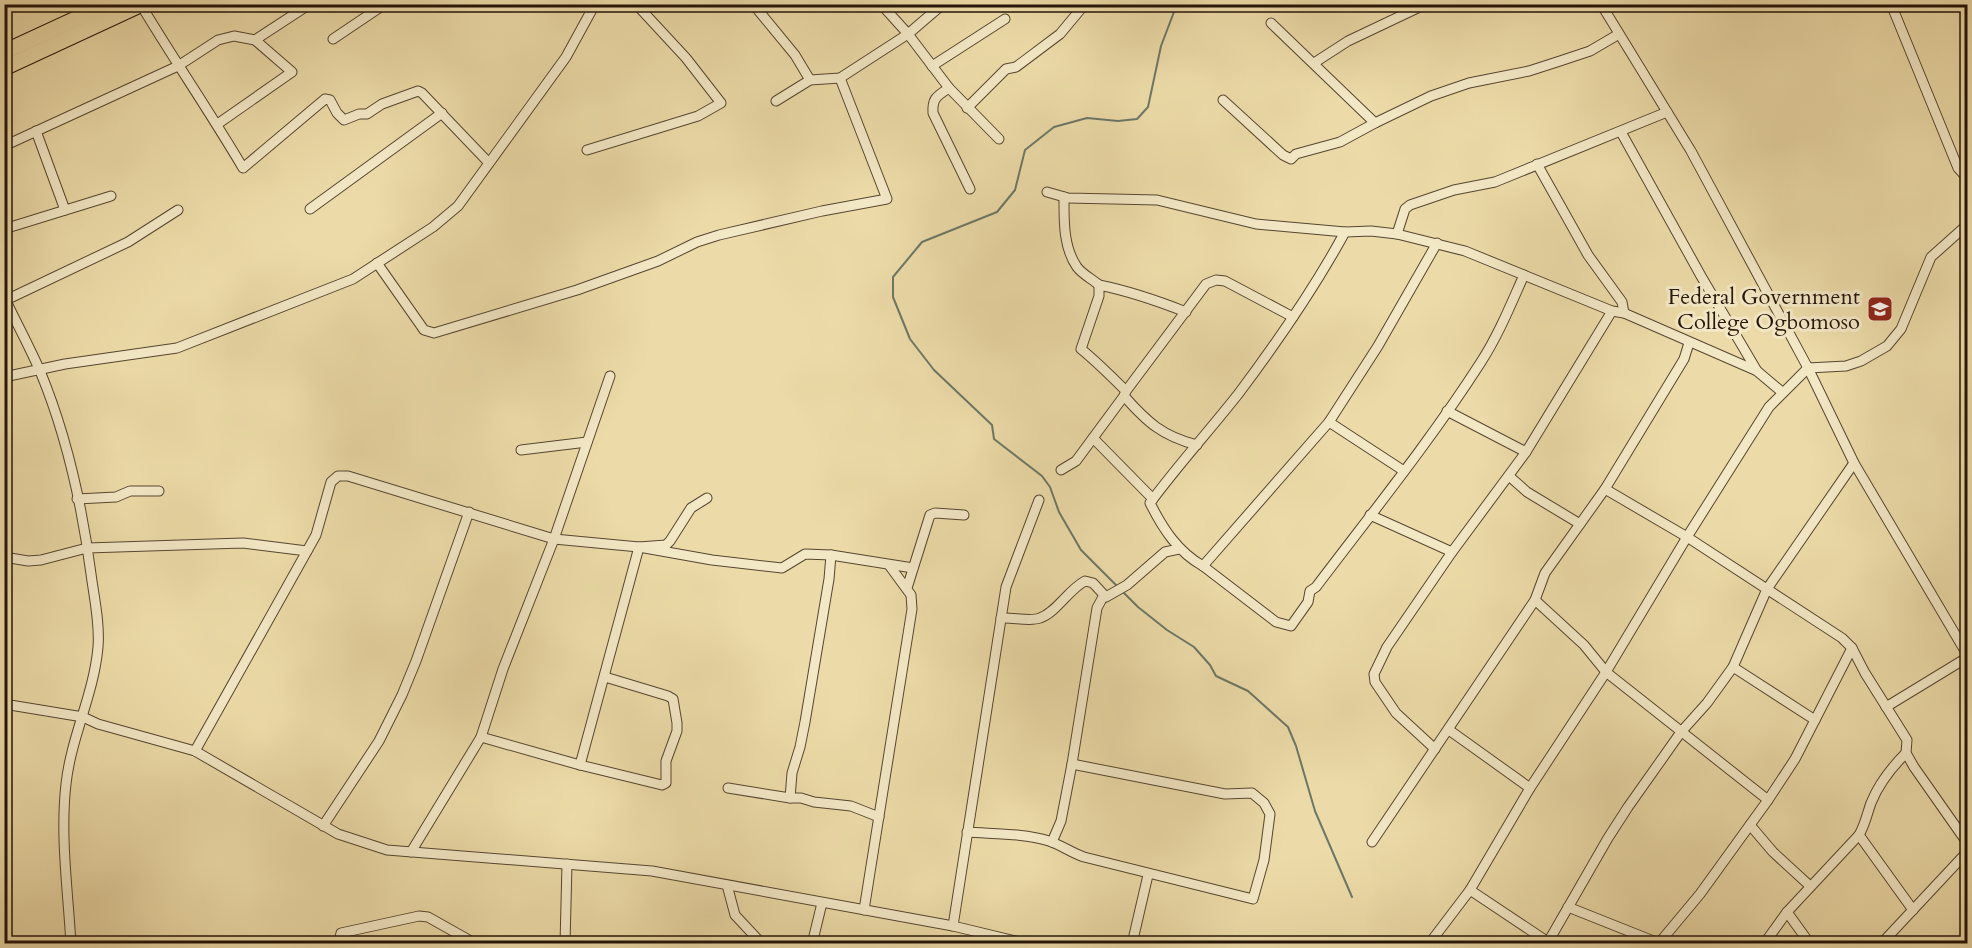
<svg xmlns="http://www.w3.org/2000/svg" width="1972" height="948" viewBox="0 0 1972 948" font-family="Cardo,serif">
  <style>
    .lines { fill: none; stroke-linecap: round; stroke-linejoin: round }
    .stream { stroke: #6a7868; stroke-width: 2 }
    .street-casing { stroke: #564630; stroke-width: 11 }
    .primary-casing { stroke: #241408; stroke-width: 17 }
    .street { stroke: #f3e8c6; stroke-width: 9 }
    .primary { stroke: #ecdba8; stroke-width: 15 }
    .labels { text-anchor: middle; stroke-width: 6; stroke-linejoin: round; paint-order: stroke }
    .poi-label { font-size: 22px; fill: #241408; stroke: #f3e8c6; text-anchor: end }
  </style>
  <rect width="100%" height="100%" fill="#ecdba8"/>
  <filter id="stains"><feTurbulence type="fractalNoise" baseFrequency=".00333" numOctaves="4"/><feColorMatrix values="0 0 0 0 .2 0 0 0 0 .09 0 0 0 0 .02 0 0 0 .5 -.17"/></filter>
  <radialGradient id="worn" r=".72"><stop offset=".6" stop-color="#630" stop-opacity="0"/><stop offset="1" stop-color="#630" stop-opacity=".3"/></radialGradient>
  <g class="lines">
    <g class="stream">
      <path d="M1119,588L1081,550L1059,512L1050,487L1042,476L994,439L992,425L934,370L910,339L893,297V277L922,242L997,212L1015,190L1025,150L1054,127L1087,118L1118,121L1137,119L1148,107L1161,46L1177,4"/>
      <path d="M1123,592L1138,607L1167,630L1194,647L1210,665L1216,676L1248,691L1288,727L1296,746L1315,811L1352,897"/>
    </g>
    <g class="street-casing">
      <g id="street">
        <path d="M753,4L795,55L810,80"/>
        <path d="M881,4L908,34L949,88L999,139"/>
        <path d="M1601,4L1691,151L1808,368L1854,463L1968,656"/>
        <path d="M1891,4L1958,168L1968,179"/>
        <path d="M141,5C174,60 210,112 243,168L325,99L330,100L337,113L344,120L359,114H367L382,104L418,91L422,93L489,163"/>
        <path d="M1271,23L1375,123"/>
        <path d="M333,39L385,4"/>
        <path d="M255,40L310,4"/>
        <path d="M1314,63L1348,41L1426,4"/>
        <path d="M932,66L1005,19"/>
        <path d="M949,88C937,96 932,98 933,113L970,189"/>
        <path d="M1223,100L1283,155L1291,159L1296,154L1340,142L1375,123L1431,96L1469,83L1529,71L1560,61L1590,51L1619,34"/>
        <path d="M776,101L810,80L840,78L908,34L943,4"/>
        <path d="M967,108L1006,69L1016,67L1060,34L1085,4"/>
        <path d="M36,131L65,210"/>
        <path d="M1621,132L1701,276L1757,371"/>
        <path d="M4,146L178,66L218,40L234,36L255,40L292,72L219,123H216"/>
        <path d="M587,150L698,116L721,103L686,58L636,4"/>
        <path d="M1537,164L1588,255L1622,302L1624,313"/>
        <path d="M1047,192L1068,198L1157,200L1256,224L1345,232L1371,231L1397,234L1465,251L1612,311L1624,313L1757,371L1782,392"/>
        <path d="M1064,197C1064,220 1063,247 1077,267C1082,274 1092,279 1099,285"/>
        <path d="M310,209L442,113"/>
        <path d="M4,229L111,196"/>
        <path d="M1345,232C1314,289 1278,341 1239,393C1210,430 1178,465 1150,503C1163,529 1178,552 1203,566L1329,422L1378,346L1437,243"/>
        <path d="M1397,234L1405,209L1410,205L1454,190L1495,182L1667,112"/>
        <path d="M377,263L424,330L434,333L577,290L658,261L697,242L719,235L822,211L887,199L840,78"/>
        <path d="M4,297C16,322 29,346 40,371C67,436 82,505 91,574C94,597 100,623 98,647C94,694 71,737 66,784C60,836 68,891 71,944"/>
        <path d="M6,300L128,242L178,210"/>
        <path d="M1186,312C1158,301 1129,291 1099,285V296L1081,349C1097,362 1111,376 1126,391L1124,396C1147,422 1162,436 1197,445"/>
        <path d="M4,377L65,364L177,348L353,279L433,227L458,206L566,57L595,4"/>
        <path d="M1126,391L1206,284L1216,280L1225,281L1293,317"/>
        <path d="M1447,411L1526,452"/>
        <path d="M1329,422L1404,471"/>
        <path d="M1093,438L1153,499"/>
        <path d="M521,450L587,442"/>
        <path d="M1061,470L1076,461L1124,396"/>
        <path d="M1509,476L1527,492L1580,524"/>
        <path d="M1605,489L1687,537L1842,638L1852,648L1865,673L1907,740L1906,753L1914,767L1968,844"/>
        <path d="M77,499L116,497L130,491H159"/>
        <path d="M1370,515L1452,552"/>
        <path d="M4,557L28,561L41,560L87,548L243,543L307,551"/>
        <path d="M1203,566L1276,622L1291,626L1308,602L1310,591L1316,587C1372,513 1431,440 1481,362C1499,334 1511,304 1524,275"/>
        <path d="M907,588L930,515L935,513L964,515"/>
        <path d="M1535,600L1584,645L1606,672L1768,800"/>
        <path d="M1001,618C1013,617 1030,622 1040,618C1057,612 1068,590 1085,581L1093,583L1106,597L1127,585L1165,552L1179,549"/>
        <path d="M1733,667L1815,720"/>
        <path d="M4,704L83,717L98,724L195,751L338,834L387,850L652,871L953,926L1028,944"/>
        <path d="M1886,707L1968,657"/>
        <path d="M1449,730L1530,788"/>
        <path d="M481,737L580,765L662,785L666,783V761L677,731V723L673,699L668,696L605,677"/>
        <path d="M1435,749L1396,713L1375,682L1374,674L1387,647L1452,552L1526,452L1612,311"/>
        <path d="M195,751L316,535L331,482L338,476H348L554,539L639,547L712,560L782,568L805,554L831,555L913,568"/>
        <path d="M580,765L639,547L666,545L670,541L691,508L707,498"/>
        <path d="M728,788L790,798H801L814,802L851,806L879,817"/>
        <path d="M790,798L792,773L800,747L805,722L829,579L831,555"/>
        <path d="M1750,825L1773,852L1810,886"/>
        <path d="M323,826L379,741L402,695L416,661L469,512"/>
        <path d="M967,832C994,834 1023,833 1049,841C1061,845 1072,853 1084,857L1253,899L1264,860L1270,814L1264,803L1252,793L1225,794L1072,764"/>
        <path d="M1859,835L1913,910"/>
        <path d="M1052,842L1061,821L1072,764L1097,608L1104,595"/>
        <path d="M1372,842L1535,600L1545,573L1605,489L1684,359L1689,343"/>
        <path d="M411,852L481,737L503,669L554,539L610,376"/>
        <path d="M727,885L735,915L762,944"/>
        <path d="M1470,890L1548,942"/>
        <path d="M1568,907L1661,944"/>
        <path d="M864,910L912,609L911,595L889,565"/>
        <path d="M1787,912L1810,944"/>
        <path d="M953,926L1006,587L1039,500"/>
        <path d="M1660,942L1700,894L1768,800L1795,759L1852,648"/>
        <path d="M343,944L340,938L341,933L419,916L428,917L476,944"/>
        <path d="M565,944L567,864"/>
        <path d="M812,944L822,903"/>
        <path d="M1132,944L1148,875"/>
        <path d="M1429,944L1470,890L1530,788L1606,672L1687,537L1769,407L1808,368L1846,366L1861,361L1887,346L1901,329L1931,257L1968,224"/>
        <path d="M1547,944L1608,838L1628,807L1681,732L1707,703L1733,667L1767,589L1854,463"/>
        <path d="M1764,944L1787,912L1859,835C1865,825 1867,814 1871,803C1879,783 1891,768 1906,753"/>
        <path d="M1881,944L1968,851"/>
      </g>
    </g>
    <g class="primary-casing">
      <g id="primary">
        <path d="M4,52L108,4"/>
        <path d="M4,68L142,4"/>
      </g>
    </g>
    <use href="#street" class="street"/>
    <use href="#primary" class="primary"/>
  </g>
  <defs>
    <g id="university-square" transform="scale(1.35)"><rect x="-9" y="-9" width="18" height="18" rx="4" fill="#8f2418" stroke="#f3e8c6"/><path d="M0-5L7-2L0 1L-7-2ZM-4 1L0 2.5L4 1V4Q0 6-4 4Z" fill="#fff"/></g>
  </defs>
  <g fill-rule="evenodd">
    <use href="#university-square" x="1880" y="309"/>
  </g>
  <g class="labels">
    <g class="poi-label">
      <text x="1860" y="304">Federal Government<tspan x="1860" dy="25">College Ogbomoso</tspan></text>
    </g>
  </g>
  <rect width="1972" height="948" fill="none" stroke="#ecdba8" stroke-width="24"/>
  <rect x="6" y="6" width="1960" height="936" fill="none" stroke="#241408" stroke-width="3"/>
  <rect x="12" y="12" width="1948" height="924" fill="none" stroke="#241408" stroke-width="1.5"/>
  <rect width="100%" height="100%" filter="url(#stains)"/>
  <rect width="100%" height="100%" fill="url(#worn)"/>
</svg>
